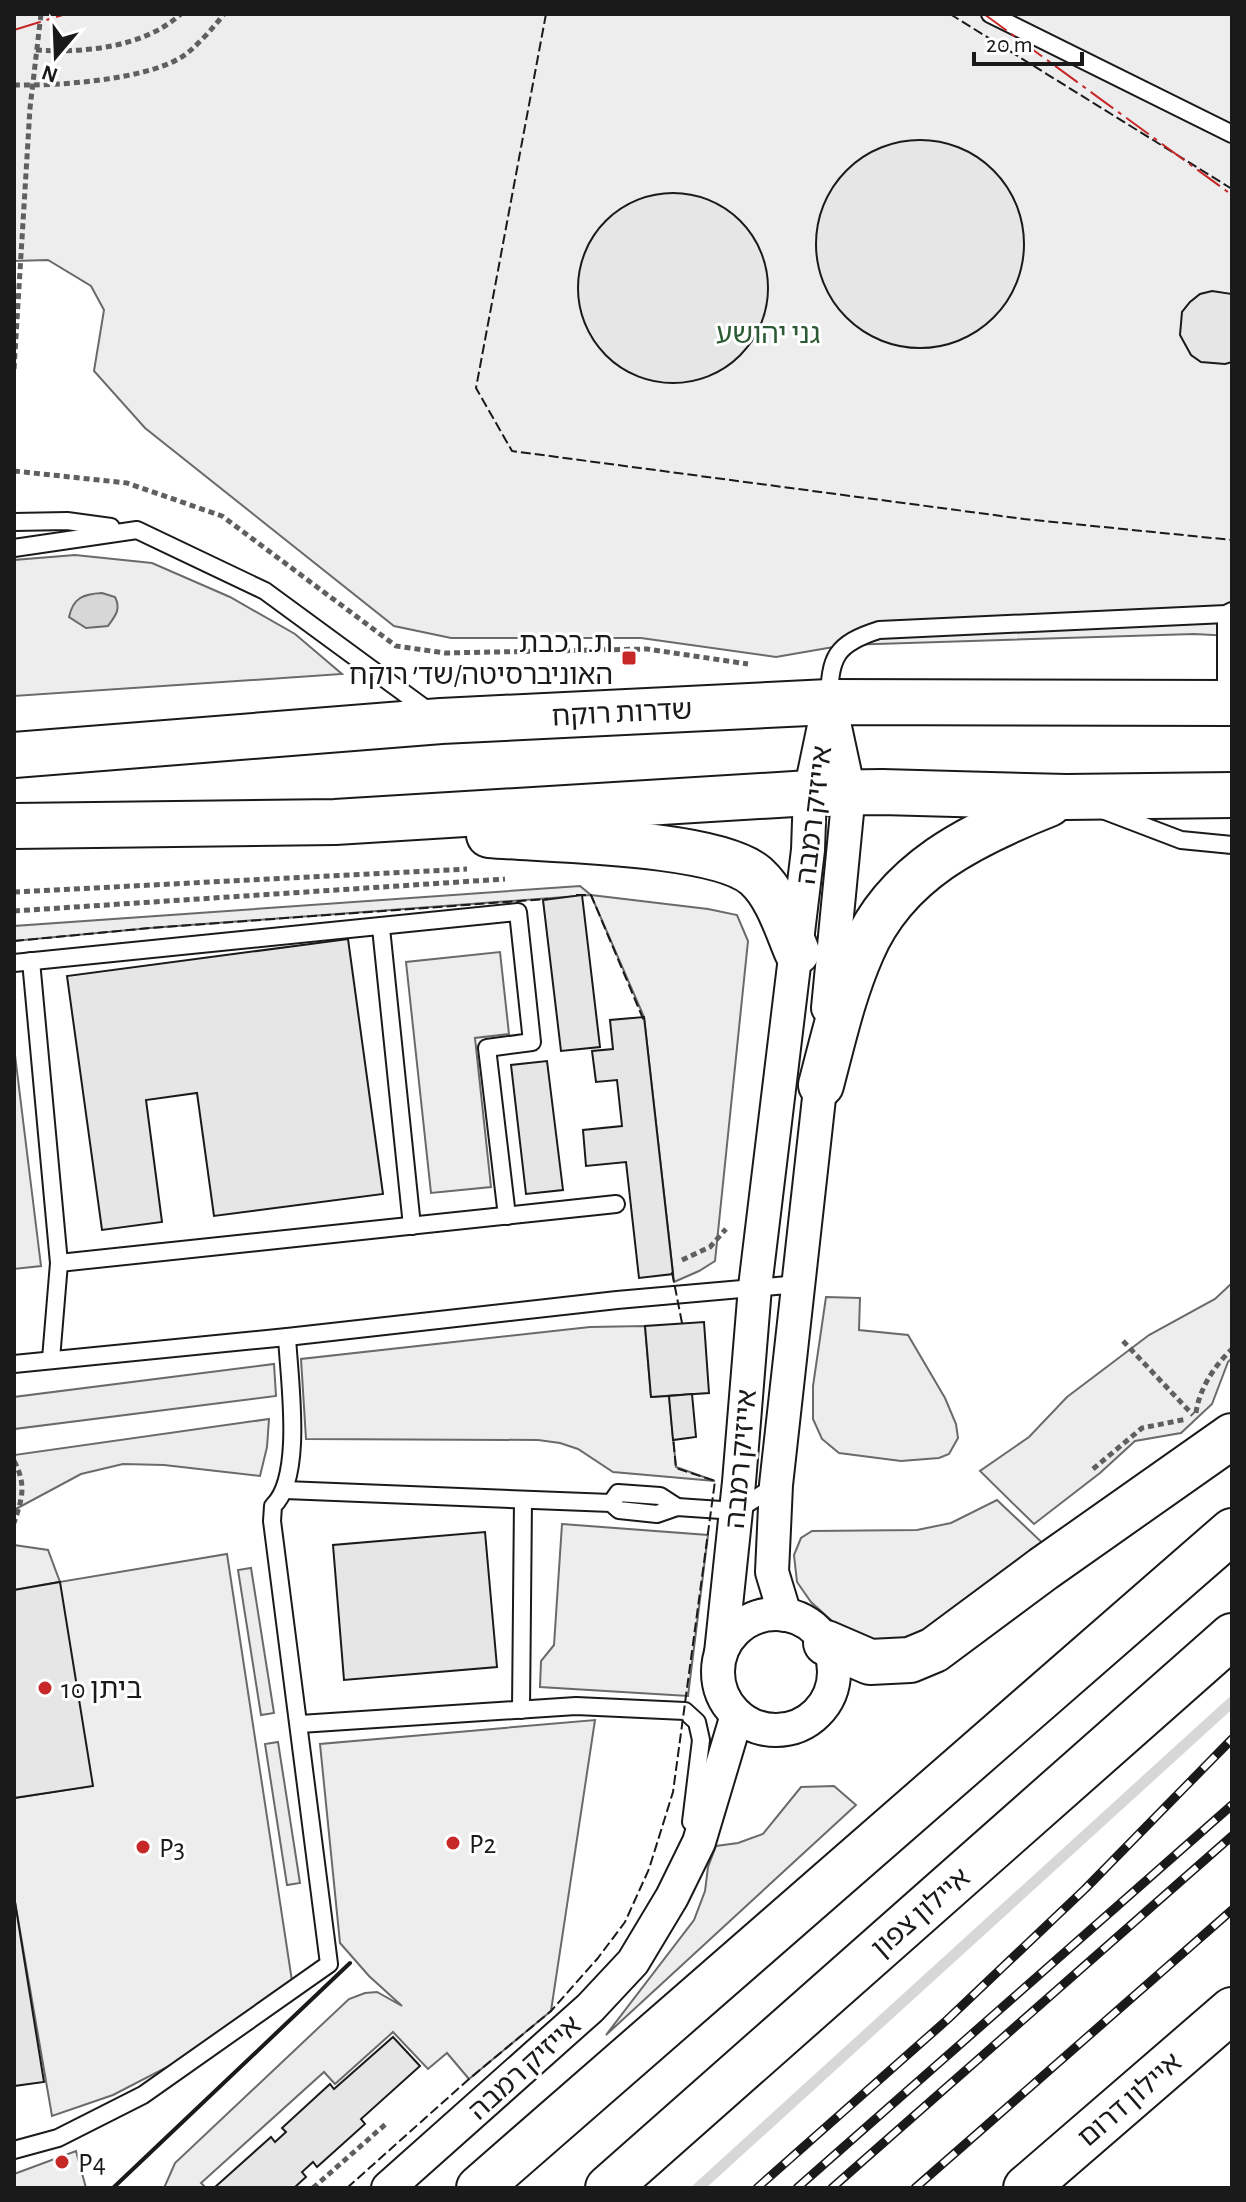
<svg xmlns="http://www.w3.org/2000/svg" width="1246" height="2202" viewBox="0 0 1246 2202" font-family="'Alegreya Sans','Noto Sans Hebrew',sans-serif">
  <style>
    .built { fill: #ededed; stroke: #6a6a6a; stroke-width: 2 }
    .water { fill: #d7d7d7; stroke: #6a6a6a; stroke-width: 2 }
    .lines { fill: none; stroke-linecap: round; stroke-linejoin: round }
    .stream { stroke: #d7d7d7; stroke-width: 11 }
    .building { fill: #e6e6e6; stroke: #1a1a1a; stroke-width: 2 }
    .lane-casing { stroke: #1a1a1a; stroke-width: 20 }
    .street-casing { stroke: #1a1a1a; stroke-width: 36 }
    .secondary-casing { stroke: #1a1a1a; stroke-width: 48 }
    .highway-casing { stroke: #1a1a1a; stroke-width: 48 }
    .path { stroke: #5f5f5f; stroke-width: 5; stroke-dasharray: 6 4; stroke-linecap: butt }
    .lane { stroke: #fff; stroke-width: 16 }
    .street { stroke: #fff; stroke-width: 32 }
    .secondary { stroke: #fff; stroke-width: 44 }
    .highway { stroke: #fff; stroke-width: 44 }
    .rail-casing { stroke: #1a1a1a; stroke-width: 9 }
    .rail { stroke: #fff; stroke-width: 6; stroke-dasharray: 18; stroke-linecap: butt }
    .fence { stroke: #1a1a1a; stroke-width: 2; stroke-dasharray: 10 4; stroke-linecap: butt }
    .wall { stroke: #1a1a1a; stroke-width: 4 }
    .power { stroke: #c62828; stroke-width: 2; stroke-dasharray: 28 6 4 6; stroke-linecap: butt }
    .poi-dot { fill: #c62828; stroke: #fff; stroke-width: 3 }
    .labels { text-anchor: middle; stroke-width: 6; stroke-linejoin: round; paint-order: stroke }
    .park-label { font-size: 28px; fill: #2b5a34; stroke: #fff }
    .poi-label { font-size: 28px; fill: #1a1a1a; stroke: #fff; text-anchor: start }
    .street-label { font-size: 28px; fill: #1a1a1a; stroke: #fff }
  </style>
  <rect width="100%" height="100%" fill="#fff"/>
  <g class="built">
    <path d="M14,14H1232V636L1194,634L845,645L776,657L641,638H451L394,626L145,428L94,371L104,310L91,286L48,260L14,261Z"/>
    <path d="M75,555L152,563L230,597L295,634L342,674L14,696V560Z"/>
    <path d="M580,886L591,895L708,909L737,915L748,941L715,1261L699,1271L674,1282L644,1017L591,895L150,928L14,941V926Z"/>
    <path d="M500,952L509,1034L475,1038L491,1187L431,1193L406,962Z"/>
    <path d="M14,1047L41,1266L14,1269Z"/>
    <path d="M1232,1283V1358L1228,1362L1212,1404L1181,1433L1135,1441L1100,1473L1034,1524L980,1471L1029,1437L1067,1397L1149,1335L1215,1299Z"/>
    <path d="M826,1297L860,1298L859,1330L908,1335L945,1398L956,1424L958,1438L949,1454L939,1458L901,1461L839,1453L822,1439L813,1419V1386Z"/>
    <path d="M645,1326L651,1397L669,1396L676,1467L715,1481L613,1472L578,1449L560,1443L538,1440L306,1439L301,1359L590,1327Z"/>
    <path d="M274,1364L276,1396L14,1429V1397Z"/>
    <path d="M269,1419L267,1447L260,1476L164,1465L123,1464L81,1474L14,1510V1455Z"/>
    <path d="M997,1500L1050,1550L904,1646L852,1639L811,1602L797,1582L794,1555L801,1538L812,1531L917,1530L951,1523Z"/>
    <path d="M562,1524L708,1535L688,1696L540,1687L541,1661L554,1645Z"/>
    <path d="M14,1545L48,1550L60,1582L227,1554L292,1981L177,2062L113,2095L52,2116L14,1896V1798L92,1786L59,1582L14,1590Z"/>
    <path d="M251,1568L274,1713L261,1715L238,1570Z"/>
    <path d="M595,1720L551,2011L469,2079L447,2053L428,2069L393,2032L335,2084L324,2072L201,2183L206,2188H164L175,2163L349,1999L365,1993L377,1992L402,2006L369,1976L340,1943L320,1744Z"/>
    <path d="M278,1742L300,1883L287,1885L265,1744Z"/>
    <path d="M834,1786L856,1805L606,2035L694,1920L705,1891L708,1867L716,1846L738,1843L763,1834L801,1787Z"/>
    <path d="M76,2151L86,2188H14V2174Z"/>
  </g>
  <path class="water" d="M102,593L115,597C121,609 116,615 108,626L86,628L69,617C73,598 83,594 102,593Z"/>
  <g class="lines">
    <path class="stream" d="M698,2188L1232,1702"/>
  </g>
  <g class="building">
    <circle cx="920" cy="244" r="104"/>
    <circle cx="673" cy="288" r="95"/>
    <path d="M1212,291L1232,294V362L1225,364L1201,362L1191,355L1180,335L1182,312L1190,302L1200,294Z"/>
    <path d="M582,895L600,1047L561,1051L543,900Z"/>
    <path d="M348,939L383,1194L214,1216L197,1093L146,1100L162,1222L102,1230L67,976Z"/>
    <path d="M644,1017L673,1274L639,1278L626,1162L586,1166L583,1130L622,1126L617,1080L596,1082L592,1051L613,1049L610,1020Z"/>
    <path d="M547,1061L563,1190L526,1194L511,1065Z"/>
    <path d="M704,1322L709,1393L651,1397L645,1326Z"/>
    <path d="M692,1394L696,1437L673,1440L669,1396Z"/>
    <path d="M485,1532L497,1667L344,1680L333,1545Z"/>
    <path d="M60,1582L93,1786L14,1798V1590Z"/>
    <path d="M14,1896L44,2082L14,2086Z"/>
    <path d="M393,2037L420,2066L361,2119L365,2124L317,2167L313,2162L302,2172L306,2177L294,2188H214L271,2137L275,2142L286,2132L282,2128L330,2084L334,2089Z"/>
  </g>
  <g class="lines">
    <g class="lane-casing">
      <g id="lane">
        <path d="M990,14L1232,134"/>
        <path d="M14,522L67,521L111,527"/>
        <path d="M14,548L137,530L265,591L430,712"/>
        <path d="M1226,614V701"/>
        <path d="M829,701C830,657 835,644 879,630L1226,614L1232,611"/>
        <path d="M1105,811L1181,840L1232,845"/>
        <path d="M381,928L412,1226"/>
        <path d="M31,961L59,1263L51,1359"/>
        <path d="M14,963L518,912L532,1042L487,1048L507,1216"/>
        <path d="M59,1263L616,1204"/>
        <path d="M14,1364L287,1337L617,1300L799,1284"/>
        <path d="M285,1490L611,1503L619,1510L657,1514L677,1507L736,1511L775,1486"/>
        <path d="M611,1503L618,1493L660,1496L677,1507"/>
        <path d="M521,1710L523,1500"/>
        <path d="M300,1724L576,1706L685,1711L697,1722L701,1740L691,1822"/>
        <path d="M14,2150L58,2138L143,2095L329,1964L272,1521L273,1506C304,1477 289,1378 287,1337"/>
      </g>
    </g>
    <g class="street-casing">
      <g id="street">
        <path d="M828,1008L849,792L832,713"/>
        <circle cx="776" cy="1672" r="58"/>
        <path d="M785,1615L772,1572L776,1485L823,1062"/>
        <path d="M721,1653L739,1482L755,1287L808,850L810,793L829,702"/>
        <path d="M388,2188L590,2008L633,1962L672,1897L699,1842L737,1715"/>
      </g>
    </g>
    <g class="secondary-casing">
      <g id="secondary">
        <path d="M14,755L441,721L829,702L1232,703"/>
        <path d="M14,826L335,822L810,793L882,792L1066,797L1232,795"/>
        <path d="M489,835C546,840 716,841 756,876C777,895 786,926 797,952"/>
        <path d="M821,1085C833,1040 843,994 862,951C896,871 973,834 1049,804"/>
      </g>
    </g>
    <g class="highway-casing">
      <g id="highway">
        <path d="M826,1643L870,1662L910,1660L934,1650L1043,1569L1232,1436"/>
        <path d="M479,2188L1232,1531"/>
        <path d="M608,2188L1232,1636"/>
        <path d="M1026,2188L1232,2010"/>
      </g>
    </g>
    <g class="path">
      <path d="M36,50C84,53 143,48 181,14"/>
      <path d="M14,85C57,86 143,80 180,58C193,51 215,26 224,14"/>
      <path d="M14,369L30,108L41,14"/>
      <path d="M14,471L127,483L222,516L396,646L445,653L647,649L748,664"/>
      <path d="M14,892L467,869"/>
      <path d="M14,911L505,879"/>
      <path d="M682,1260L710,1247L726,1229"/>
      <path d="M1123,1341L1193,1415"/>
      <path d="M1196,1413C1199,1389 1215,1365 1232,1349"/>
      <path d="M14,1461C27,1485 22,1499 14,1523"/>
      <path d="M1093,1469L1142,1428L1187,1419"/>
      <path d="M313,2188L388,2122"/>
    </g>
    <use href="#lane" class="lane"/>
    <use href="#street" class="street"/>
    <use href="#secondary" class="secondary"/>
    <use href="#highway" class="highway"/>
    <g class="rail-casing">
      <g id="rail">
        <path d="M757,2188L948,2019L1085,1889L1232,1739"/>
        <path d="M797,2188L1232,1805"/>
        <path d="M832,2188L1232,1836"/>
        <path d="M915,2188L1232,1910"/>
      </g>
    </g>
    <use href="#rail" class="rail"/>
    <g class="fence">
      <path d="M546,14L476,388L512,451L1024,519L1232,540"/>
      <path d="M950,14L1232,189"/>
      <path d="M576,895H591L644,1021"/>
      <path d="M14,941L150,928L548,899"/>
      <path d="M672,1272L682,1323H679"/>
      <path d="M347,2188L469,2079L551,2011L598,1958L625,1922L649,1869L673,1792L715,1481L676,1468L673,1437"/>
    </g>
    <path class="wall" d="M113,2188L350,1963"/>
    <g class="power">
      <path d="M984,14L1232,195"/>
      <path d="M14,30L66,14"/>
    </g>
  </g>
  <g class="poi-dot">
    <rect x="621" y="650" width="16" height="16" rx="4"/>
    <circle cx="45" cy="1688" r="8"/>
    <circle cx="453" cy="1843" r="8"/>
    <circle cx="143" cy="1847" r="8"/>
    <circle cx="62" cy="2162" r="8"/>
  </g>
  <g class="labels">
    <g class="park-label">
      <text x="768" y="343">גני יהושע</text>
    </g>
    <g class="poi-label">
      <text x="613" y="652" text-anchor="end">ת. רכבת<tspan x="613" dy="32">האוניברסיטה/שד׳ רוקח</tspan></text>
      <text x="61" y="1698">ביתן 10</text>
      <text x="469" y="1853">P2</text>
      <text x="159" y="1857">P3</text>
      <text x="78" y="2172">P4</text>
    </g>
    <g class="street-label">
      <text transform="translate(622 712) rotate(-3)" y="10">שדרות רוקח</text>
      <text transform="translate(813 815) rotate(-83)" y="10">אייזיק רמבה</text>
      <text transform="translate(740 1459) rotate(-85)" y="10">אייזיק רמבה</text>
      <text transform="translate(920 1912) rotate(-41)" y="10">איילון צפון</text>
      <text transform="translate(524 2067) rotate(-42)" y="10">אייזיק רמבה</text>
      <text transform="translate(1129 2099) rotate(-41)" y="10">איילון דרום</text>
    </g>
  </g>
  <rect width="1246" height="2202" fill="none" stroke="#1a1a1a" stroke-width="32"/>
  <g transform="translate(56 56) rotate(199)" stroke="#ffffff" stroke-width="6" paint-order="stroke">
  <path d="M0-6L14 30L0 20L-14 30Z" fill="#1a1a1a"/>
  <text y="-12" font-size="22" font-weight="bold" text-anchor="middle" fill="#1a1a1a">N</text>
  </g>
  <path d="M974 52v12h108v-12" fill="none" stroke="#1a1a1a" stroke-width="4"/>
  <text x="986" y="52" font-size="24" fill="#1a1a1a" stroke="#ffffff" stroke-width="6" paint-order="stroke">20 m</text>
</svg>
